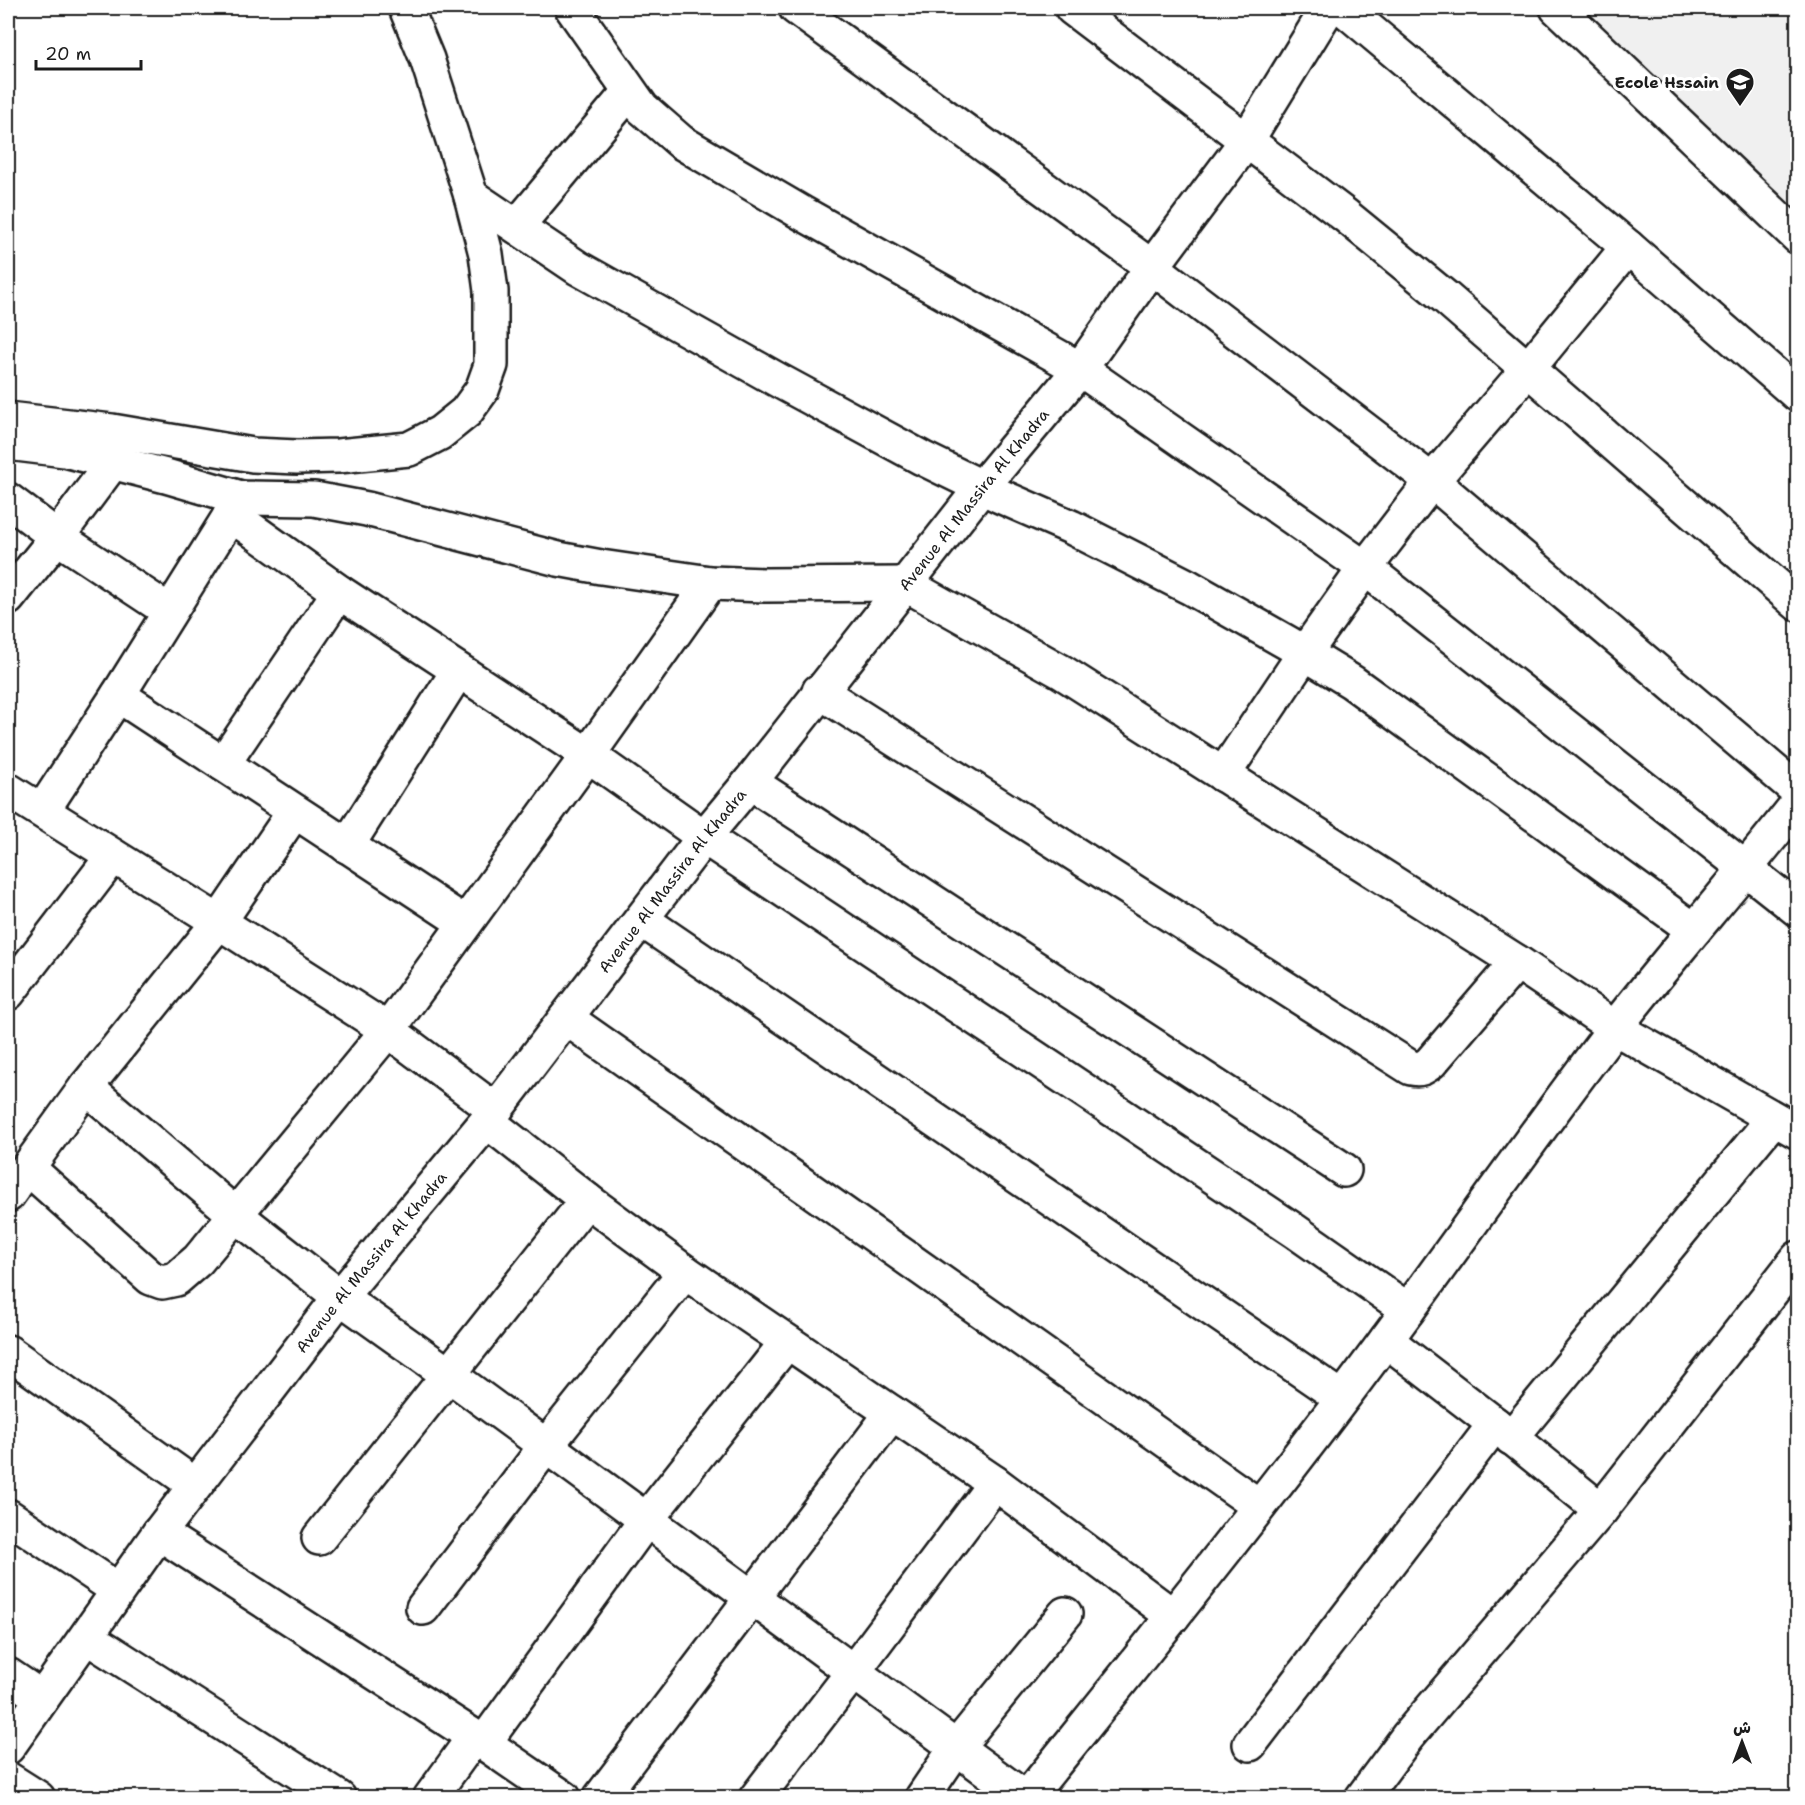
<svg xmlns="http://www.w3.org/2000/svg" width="1805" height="1805" viewBox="0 0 1805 1805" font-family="'Shantell Sans','Playpen Sans Arabic',sans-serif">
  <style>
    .built { fill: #f0f0f0 }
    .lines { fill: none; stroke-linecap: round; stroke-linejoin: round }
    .street-casing { stroke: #1c1c1c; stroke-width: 38 }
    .street { stroke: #fff; stroke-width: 33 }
    .labels { text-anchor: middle; stroke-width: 6; stroke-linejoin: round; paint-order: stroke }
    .poi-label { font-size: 16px; font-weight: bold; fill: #1c1c1c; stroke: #fff; text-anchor: end }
    .street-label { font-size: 16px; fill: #1c1c1c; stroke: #fff }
  </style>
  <rect width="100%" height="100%" fill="#fff"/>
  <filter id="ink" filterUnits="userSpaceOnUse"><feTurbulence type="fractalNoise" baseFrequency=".0167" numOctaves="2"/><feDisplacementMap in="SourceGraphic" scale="12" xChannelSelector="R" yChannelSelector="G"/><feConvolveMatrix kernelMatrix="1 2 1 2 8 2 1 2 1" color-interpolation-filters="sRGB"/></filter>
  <g filter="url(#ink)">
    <path class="built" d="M1586,8H1797L1798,206L1788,216Z"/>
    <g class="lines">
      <g class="street-casing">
        <g id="street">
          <path d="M572,8L642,108L681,142L802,213L1080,369L1365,568L1798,910"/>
          <path d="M796,8L1152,267L1432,481L1798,791"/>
          <path d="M1072,8L1346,216L1445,297L1798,604"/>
          <path d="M1343,8L1628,247L1798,395"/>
          <path d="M1557,8L1798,237"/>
          <path d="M471,196L578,268L776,379L922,458L1000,496L1071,527L1189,587L1288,643L1352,682L1694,930"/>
          <path d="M517,226L629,92"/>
          <path d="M8,419L112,431L253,455L297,457L338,456L409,449L440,433L466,412L482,390L491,365V291L486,254L471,196L427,59L406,8"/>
          <path d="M8,443L65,450L166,476L241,498L314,499L367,509L558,559L601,567L710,583L765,585L905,584L1062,672L1517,962L1615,1028L1798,1132"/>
          <path d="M8,500L57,537L169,611"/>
          <path d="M230,514L339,592L588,755L704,837L1295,1231L1408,1310"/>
          <path d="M8,598L57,537L113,462"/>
          <path d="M819,691L1411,1068C1420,1070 1424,1068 1431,1062L1517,962"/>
          <path d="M118,695L465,923"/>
          <path d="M223,764L339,592"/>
          <path d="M1223,775L1304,654L1365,568L1432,481L1527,370L1628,247"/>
          <path d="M750,782L1344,1170"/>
          <path d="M8,790L219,922L388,1030L495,1110"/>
          <path d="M43,810L118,695L241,498"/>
          <path d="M347,846L458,671"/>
          <path d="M642,920L1342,1398"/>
          <path d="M8,993L113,856"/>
          <path d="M566,1018L1259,1506"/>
          <path d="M86,1087L236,1215L340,1297L448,1374L1025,1798"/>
          <path d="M487,1121L587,1200L685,1272L995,1483L1173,1616"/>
          <path d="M28,1168L151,1278L162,1282L176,1279L198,1260L388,1030L588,755L710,583"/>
          <path d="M8,1195L86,1087L219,922L294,812"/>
          <path d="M1386,1340L1495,1424L1601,1510"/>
          <path d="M8,1352L195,1485"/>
          <path d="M1511,1438L1773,1119"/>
          <path d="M8,1516L118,1590"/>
          <path d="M159,1533L484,1743L564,1798"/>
          <path d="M319,1538L587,1200"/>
          <path d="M423,1608L546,1446L685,1272"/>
          <path d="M87,1637L339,1798"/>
          <path d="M8,1675L42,1698"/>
          <path d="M484,1743L646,1520L787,1342"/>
          <path d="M1250,1744L1495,1424"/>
          <path id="s1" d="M8,1747L159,1533L340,1297L487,1121L704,837L750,782L982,487L1080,369L1152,267L1247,140L1328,8"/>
          <path d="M8,1779L38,1798"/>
          <path d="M430,1798L474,1737"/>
          <path d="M600,1798L892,1413"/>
          <path d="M756,1798L853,1672L995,1483"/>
          <path d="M922,1798L956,1748L1065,1614"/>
          <path d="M1027,1798C1149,1646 1271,1496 1386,1340C1463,1236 1536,1131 1614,1029C1674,952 1738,880 1798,803"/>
          <path d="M1362,1798L1408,1736L1601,1510L1798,1258"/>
        </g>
      </g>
      <use href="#street" class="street"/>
    </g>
  </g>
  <defs>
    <g id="school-pin" transform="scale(1.5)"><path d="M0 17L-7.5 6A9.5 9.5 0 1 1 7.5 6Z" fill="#1c1c1c" stroke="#fff"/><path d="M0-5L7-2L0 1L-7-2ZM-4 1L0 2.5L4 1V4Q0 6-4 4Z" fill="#fff"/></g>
  </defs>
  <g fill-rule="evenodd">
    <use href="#school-pin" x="1740" y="82"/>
  </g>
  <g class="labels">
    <g class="poi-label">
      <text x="1719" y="88">Ecole Hssain</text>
    </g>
    <g class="street-label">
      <text dy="6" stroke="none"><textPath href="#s1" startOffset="1578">Avenue Al Massira Al Khadra</textPath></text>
      <text dy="6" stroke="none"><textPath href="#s1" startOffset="1092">Avenue Al Massira Al Khadra</textPath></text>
      <text dy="6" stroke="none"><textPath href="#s1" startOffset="606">Avenue Al Massira Al Khadra</textPath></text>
    </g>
  </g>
  <rect width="1805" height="1805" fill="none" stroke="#fff" stroke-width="30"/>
  <rect x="15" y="15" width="1775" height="1775" fill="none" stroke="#1c1c1c" stroke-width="2" filter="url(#ink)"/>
  <g transform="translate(1742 1742)" stroke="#ffffff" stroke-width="4.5" paint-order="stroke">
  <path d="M0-4.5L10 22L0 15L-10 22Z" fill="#1c1c1c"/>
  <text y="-9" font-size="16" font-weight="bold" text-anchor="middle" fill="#1c1c1c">ش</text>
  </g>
  <path d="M36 60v9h105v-9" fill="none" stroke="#1c1c1c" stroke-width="3"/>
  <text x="45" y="60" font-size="18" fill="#1c1c1c" stroke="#ffffff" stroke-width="4.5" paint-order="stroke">20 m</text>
</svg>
